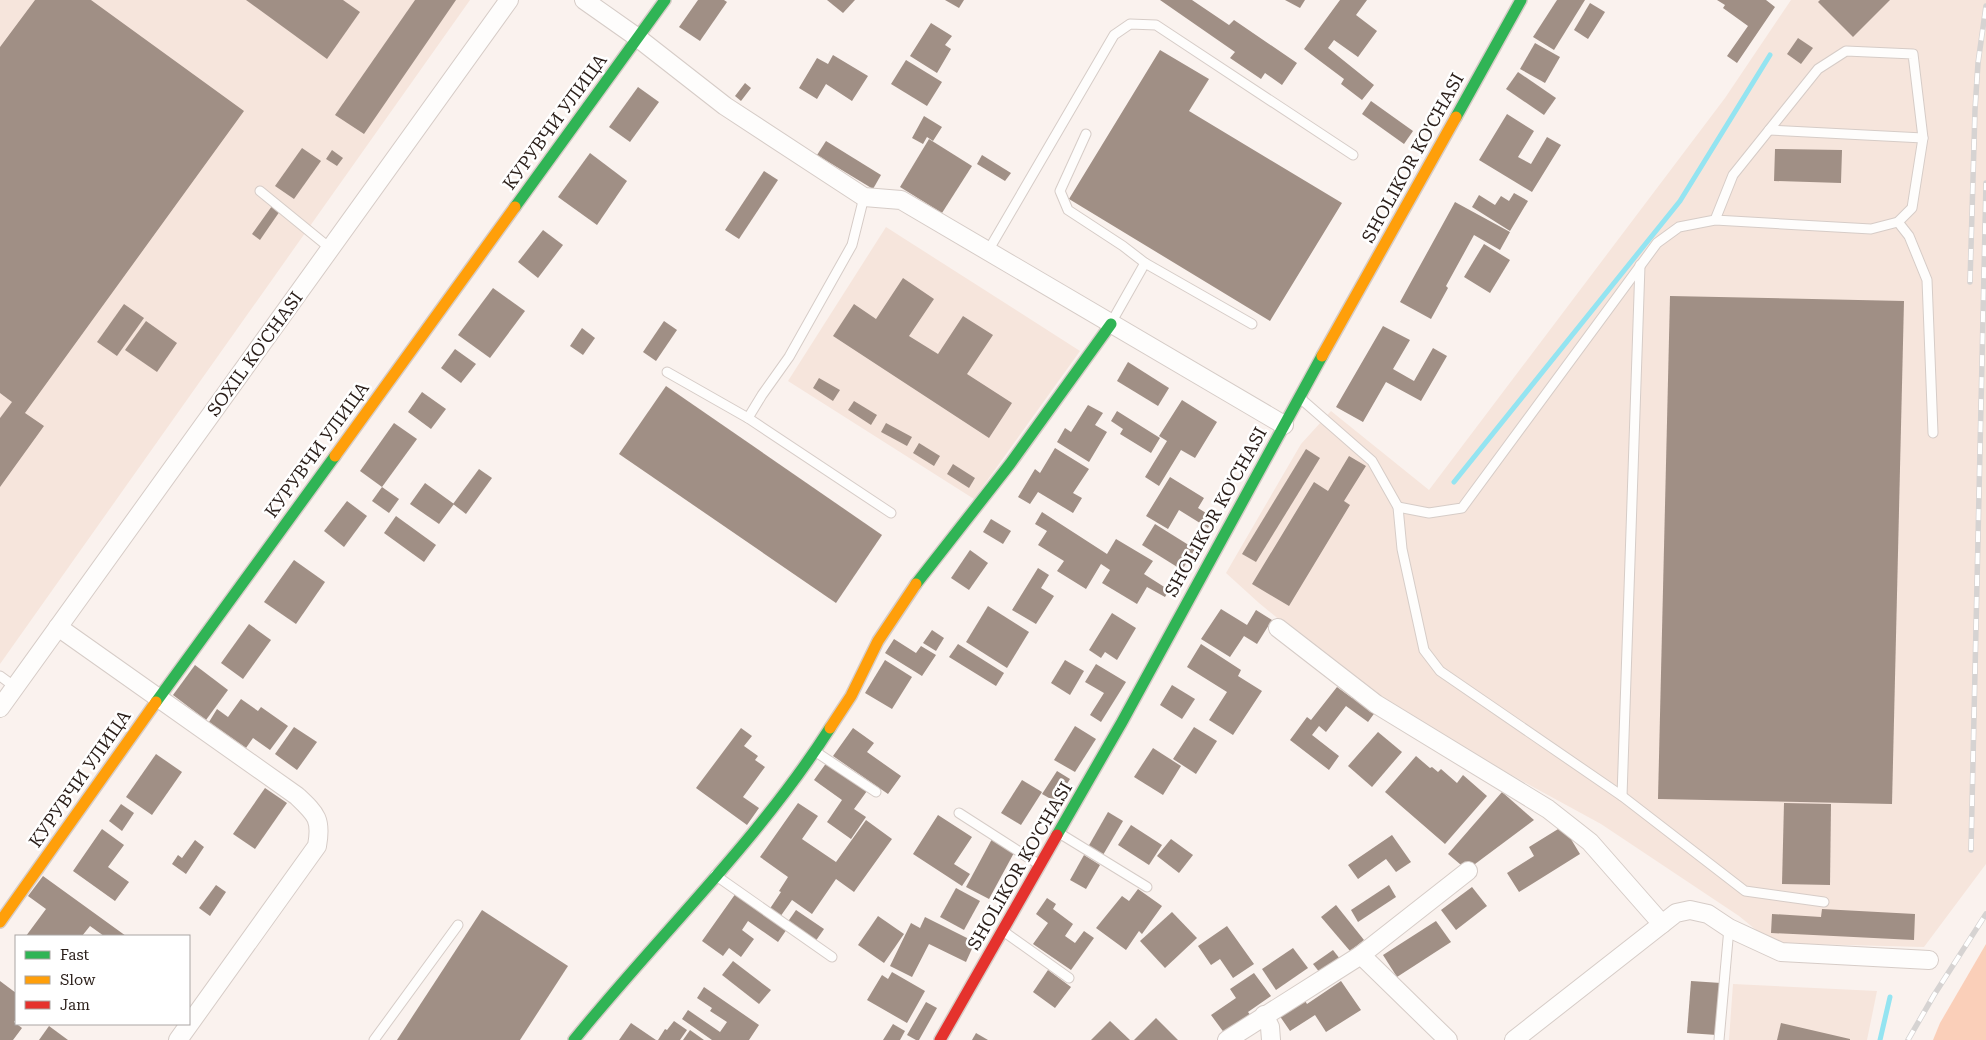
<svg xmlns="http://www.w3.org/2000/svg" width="1986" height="1040" viewBox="0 0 1986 1040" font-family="'Roboto Serif',serif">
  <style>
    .built { fill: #f6e5dc }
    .green { fill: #facfb9 }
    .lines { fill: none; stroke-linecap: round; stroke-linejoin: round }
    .stream { stroke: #94e4f1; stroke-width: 5 }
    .building { fill: #a08f85 }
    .lane-casing { stroke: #d6ccc7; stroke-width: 11 }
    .street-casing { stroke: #d6ccc7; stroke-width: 20 }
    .fast-casing { stroke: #d6ccc7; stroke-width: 14 }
    .slow-casing { stroke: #d6ccc7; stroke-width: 14 }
    .jam-casing { stroke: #d6ccc7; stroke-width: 14 }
    .lane { stroke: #fefdfc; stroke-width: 9 }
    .street { stroke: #fefdfc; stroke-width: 18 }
    .fast { stroke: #30b455; stroke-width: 11 }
    .slow { stroke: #ff9f0a; stroke-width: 11 }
    .jam { stroke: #e5322d; stroke-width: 11 }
    .rail-casing { stroke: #d6d3d2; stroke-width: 5.5 }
    .rail { stroke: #fff; stroke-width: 4; stroke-dasharray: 11; stroke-linecap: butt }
    .labels { text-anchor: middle; stroke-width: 5; stroke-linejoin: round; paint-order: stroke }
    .street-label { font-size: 18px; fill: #2a1e19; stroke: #fff }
  </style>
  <rect width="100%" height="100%" fill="#faf2ee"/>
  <g class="built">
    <path d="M0,0H470L0,664Z"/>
    <path d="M1791,0H1986V864L1924,947L1772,943L1739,916L1601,824L1385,706L1259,603L1226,573L1301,444L1331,411L1429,490L1725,98Z"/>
    <path d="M886,227L1080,351L974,499L788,381Z"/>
    <path d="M1733,984L1877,991L1867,1040H1729Z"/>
  </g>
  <path class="green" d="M1986,944V1040H1933L1940,1023Z"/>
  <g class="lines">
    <g class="stream">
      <path d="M1454,482L1680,201L1770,55"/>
      <path d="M1880,1040L1890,997"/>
    </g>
  </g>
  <g class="building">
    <path d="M35,0H91L244,111L25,413L44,426L0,487V418L12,402L0,393V47Z"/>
    <path d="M246,0H343L360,12L327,59Z"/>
    <path d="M415,0H456L364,134L335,115Z"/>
    <path d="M698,0H724L727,2L700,41L679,27Z"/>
    <path d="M827,0H855L843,13Z"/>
    <path d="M945,0H964L959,8Z"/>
    <path d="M1160,0H1192L1229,25L1234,20L1297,63L1282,85L1265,73L1261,79L1230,58L1235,52Z"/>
    <path d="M1285,0H1305L1300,8Z"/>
    <path d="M1340,0H1367L1356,15L1377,31L1358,57L1334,40L1328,48L1374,85L1362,100L1341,84L1344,79L1304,49Z"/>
    <path d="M1557,0H1585L1554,50L1533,37Z"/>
    <path d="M1717,0H1766L1775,7L1737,63L1727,56L1748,26L1723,8L1725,5Z"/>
    <path d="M1820,0H1890L1853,37L1818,2Z"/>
    <path d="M1590,3L1605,12L1588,39L1574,30Z"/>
    <path d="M931,23L952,36L945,45L951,49L937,73L910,56Z"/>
    <path d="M1798,38L1813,48L1801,64L1787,54Z"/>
    <path d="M1535,43L1560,57L1545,83L1520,69Z"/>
    <path d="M1160,50L1209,79L1189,111L1342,203L1270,321L1069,199Z"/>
    <path d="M833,55L868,76L852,101L826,84L817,99L799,88L817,58L828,64Z"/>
    <path d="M906,60L942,82L927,106L891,84Z"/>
    <path d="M1518,72L1556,98L1544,115L1506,89Z"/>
    <path d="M745,83L751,88L741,101L735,96Z"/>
    <path d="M638,87L659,102L630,142L609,127Z"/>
    <path d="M1371,101L1413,131L1404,144L1362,114Z"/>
    <path d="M1507,114L1534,131L1518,157L1531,164L1547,137L1561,145L1532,192L1479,160Z"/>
    <path d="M924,116L942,127L933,141L927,137L923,144L912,138Z"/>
    <path d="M929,139L972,166L942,213L900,187Z"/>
    <path d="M826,141L881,175L873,189L817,155Z"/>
    <path d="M302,148L321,161L294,199L275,186Z"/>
    <path d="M1775,149L1842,150L1841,183L1774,181Z"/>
    <path d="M332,150L343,158L337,166L326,159Z"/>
    <path d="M590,153L627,181L597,225L558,197Z"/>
    <path d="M982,155L1011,173L1005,181L977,164Z"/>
    <path d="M764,171L778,180L739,239L725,230Z"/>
    <path d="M1514,193L1528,201L1510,231L1472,207L1479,195L1495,205L1501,196L1509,201Z"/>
    <path d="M1455,202L1510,232L1500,250L1474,235L1446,286L1448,288L1431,319L1400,302Z"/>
    <path d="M272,206L280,211L260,240L252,234Z"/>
    <path d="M543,230L563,245L538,278L518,262Z"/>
    <path d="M1484,244L1510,260L1490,293L1464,277Z"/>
    <path d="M903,278L934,299L909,336L938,354L963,316L993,335L967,374L1012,403L989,438L833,336L854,304L876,319Z"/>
    <path d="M493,288L525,311L490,358L458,335Z"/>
    <path d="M1670,296L1904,301L1892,804L1658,799Z"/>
    <path d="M124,304L144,318L117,356L97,342Z"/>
    <path d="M146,321L177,343L157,372L125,350Z"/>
    <path d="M664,321L677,330L656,361L643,352Z"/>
    <path d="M1383,326L1410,340L1393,369L1414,381L1433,348L1447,356L1421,401L1386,382L1363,422L1336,407Z"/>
    <path d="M582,328L595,338L583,355L570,346Z"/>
    <path d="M455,349L476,364L461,383L441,368Z"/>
    <path d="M1128,362L1169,388L1158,406L1117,381Z"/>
    <path d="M819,378L840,390L833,401L813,388Z"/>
    <path d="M666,386L882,535L836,603L619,454Z"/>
    <path d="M422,392L446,409L431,429L408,412Z"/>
    <path d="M1182,400L1217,422L1195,458L1181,450L1159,486L1145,477L1167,441L1159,436Z"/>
    <path d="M854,401L877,415L871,425L848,410Z"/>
    <path d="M1088,405L1103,413L1095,425L1107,432L1089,462L1057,442L1065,428L1071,432Z"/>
    <path d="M1117,411L1160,438L1151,453L1120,434L1123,429L1111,421Z"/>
    <path d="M394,423L417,439L382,487L360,471Z"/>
    <path d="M886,423L912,437L907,446L881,432Z"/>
    <path d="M919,443L940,456L934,466L913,453Z"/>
    <path d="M1055,448L1089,469L1073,493L1082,498L1073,513L1038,492L1030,504L1018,497L1035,469L1040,473Z"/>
    <path d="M1306,449L1320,458L1256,562L1242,554Z"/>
    <path d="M1349,456L1366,466L1344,501L1350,505L1289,606L1252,584L1314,482L1328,491Z"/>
    <path d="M953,464L975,478L969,488L947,474Z"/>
    <path d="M479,469L492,478L466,514L453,504Z"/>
    <path d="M1170,477L1204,498L1198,508L1214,518L1208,528L1179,510L1168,529L1146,516Z"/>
    <path d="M425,483L454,504L439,524L410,504Z"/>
    <path d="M382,487L399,499L389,513L372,501Z"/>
    <path d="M347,501L367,516L344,547L324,531Z"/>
    <path d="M1042,512L1107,554L1116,539L1153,561L1144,574L1169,590L1165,597L1147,587L1137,604L1102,583L1110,570L1101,564L1086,589L1057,571L1064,561L1038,545L1047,531L1035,524Z"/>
    <path d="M396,516L436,545L424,562L384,533Z"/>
    <path d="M991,519L1011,531L1003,544L983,532Z"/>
    <path d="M1155,524L1195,549L1182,570L1142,545Z"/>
    <path d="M970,550L988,563L969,590L951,578Z"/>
    <path d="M294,560L325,582L296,624L264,602Z"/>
    <path d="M1038,568L1049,575L1041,588L1054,596L1036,624L1012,610Z"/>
    <path d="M988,606L1029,632L1007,668L966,642Z"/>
    <path d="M1221,609L1247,625L1256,610L1272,620L1257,644L1244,636L1230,657L1201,639Z"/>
    <path d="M1112,613L1136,628L1117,660L1105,652L1101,658L1089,650Z"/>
    <path d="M249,624L271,640L243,679L221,663Z"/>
    <path d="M932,630L944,638L936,651L923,643Z"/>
    <path d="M894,639L916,653L921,646L936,655L922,676L885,653Z"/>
    <path d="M958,644L1004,673L996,686L949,657Z"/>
    <path d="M1201,644L1241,670L1238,676L1262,691L1233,735L1209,720L1227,692L1187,667Z"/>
    <path d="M885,660L912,677L892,709L865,693Z"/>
    <path d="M1065,660L1084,671L1070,695L1051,683Z"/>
    <path d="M1096,664L1126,682L1101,722L1090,715L1104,693L1085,682Z"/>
    <path d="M195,665L228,690L206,720L173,695Z"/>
    <path d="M1172,685L1195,699L1182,719L1160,705Z"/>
    <path d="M1337,687L1352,698L1355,695L1376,711L1368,722L1346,706L1326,732L1319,726L1312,735L1339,756L1329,770L1290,740L1307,717L1311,720Z"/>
    <path d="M241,699L258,711L261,707L288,726L270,750L253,738L246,748L209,722L217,709L228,717Z"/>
    <path d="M1075,726L1096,739L1075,772L1054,760Z"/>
    <path d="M294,727L317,742L297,770L275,754Z"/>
    <path d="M1194,727L1217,741L1196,774L1173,759Z"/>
    <path d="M741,728L752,736L744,746L758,756L755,760L765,767L743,797L759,808L747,825L696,788Z"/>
    <path d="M853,728L874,743L867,752L901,776L888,794L833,756Z"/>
    <path d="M1378,732L1402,752L1372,787L1348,766Z"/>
    <path d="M1153,748L1181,766L1163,795L1134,777Z"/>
    <path d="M156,754L182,772L152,815L126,797Z"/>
    <path d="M1416,756L1430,768L1432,767L1438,772L1441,769L1457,783L1463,775L1487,796L1445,844L1385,792Z"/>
    <path d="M827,762L867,791L854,809L866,817L851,839L827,822L842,800L814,780Z"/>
    <path d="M1057,771L1070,779L1056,802L1042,794Z"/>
    <path d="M1022,780L1042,792L1021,825L1001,813Z"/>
    <path d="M265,788L287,803L255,849L233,834Z"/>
    <path d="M1502,792L1534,820L1467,870L1448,854Z"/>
    <path d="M798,803L818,816L802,839L836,862L866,820L892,839L854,892L836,879L812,914L792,900L780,917L769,910L781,892L779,891L788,877L760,857Z"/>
    <path d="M1784,803L1831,804L1830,885L1782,884Z"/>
    <path d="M121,804L134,813L122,831L109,821Z"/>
    <path d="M1108,812L1123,821L1103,855L1088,847Z"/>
    <path d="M938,815L972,837L954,864L970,874L962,886L913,854Z"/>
    <path d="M1131,825L1162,845L1149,865L1118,845Z"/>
    <path d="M1563,826L1580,854L1519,892L1507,873L1534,856L1529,847Z"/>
    <path d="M102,829L124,845L108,867L129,882L115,901L73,871Z"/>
    <path d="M1392,835L1411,862L1396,872L1386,859L1358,879L1348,865Z"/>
    <path d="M992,839L1015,851L989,899L966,887Z"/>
    <path d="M1171,839L1193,855L1179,873L1157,856Z"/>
    <path d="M195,840L204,847L186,874L172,864L178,855L182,858Z"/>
    <path d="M1084,855L1100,865L1086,889L1070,880Z"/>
    <path d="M43,876L126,936H104L90,926L82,936H26L46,909L28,896Z"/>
    <path d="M216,885L226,892L210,916L199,908Z"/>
    <path d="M1389,885L1396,897L1358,922L1351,910Z"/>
    <path d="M1472,887L1487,906L1456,930L1441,910Z"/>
    <path d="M956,888L980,901L964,930L940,917Z"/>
    <path d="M1138,889L1162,906L1142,934L1139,931L1126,950L1096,928L1122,896L1129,901Z"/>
    <path d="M736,893L787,929L778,942L748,921L742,930L754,939L741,957L729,948L723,956L702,941Z"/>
    <path d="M1047,898L1056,904L1053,909L1073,924L1065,936L1075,943L1084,931L1094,938L1071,970L1033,944L1048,923L1036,914Z"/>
    <path d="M1336,905L1364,940L1350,951L1321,917Z"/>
    <path d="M1822,909L1915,914L1914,940L1771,933L1772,914L1821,917Z"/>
    <path d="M482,910L568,966L520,1040H397Z"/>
    <path d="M796,910L824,929L815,942L787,923Z"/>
    <path d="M1172,912L1197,938L1165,968L1140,941Z"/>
    <path d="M878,916L904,934L884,963L858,945Z"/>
    <path d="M925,917L975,942L966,962L929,944L912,977L890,966L911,923L920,928Z"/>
    <path d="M1436,921L1451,942L1397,977L1383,955Z"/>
    <path d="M1227,926L1254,964L1233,978L1220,959L1211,965L1198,946Z"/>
    <path d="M1293,948L1308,968L1276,990L1262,969Z"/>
    <path d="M1333,950L1340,959L1320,973L1313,964Z"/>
    <path d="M733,961L771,990L759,1004L722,975Z"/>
    <path d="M1048,970L1071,987L1055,1008L1033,992Z"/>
    <path d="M892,972L925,991L907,1023L867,1000L882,975L888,979Z"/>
    <path d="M1254,973L1271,996L1248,1012L1251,1016L1225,1034L1211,1015L1236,998L1230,989Z"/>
    <path d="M0,981L16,993V1019L14,1022L22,1028L13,1040H0Z"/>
    <path d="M1341,981L1361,1010L1326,1032L1315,1015L1290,1031L1277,1012L1302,996L1307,1004Z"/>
    <path d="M1691,981L1721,983L1717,1035L1687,1033Z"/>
    <path d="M704,987L759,1025L749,1040H712L682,1019L688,1010L720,1032L727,1022L710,1011L712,1008L697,998Z"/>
    <path d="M926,1002L937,1008L919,1040H916L907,1035Z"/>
    <path d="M1156,1018L1178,1040H1134Z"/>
    <path d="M674,1021L687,1030L680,1040H658L665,1029L667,1030Z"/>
    <path d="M1110,1021L1130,1040H1091Z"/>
    <path d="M631,1023L656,1040H619Z"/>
    <path d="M1781,1023L1850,1039V1040H1777Z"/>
    <path d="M893,1024L905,1031L900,1040H883Z"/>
    <path d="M49,1026L68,1040H39Z"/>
    <path d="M690,1030L704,1040H683Z"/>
    <path d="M976,1033L988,1040H972Z"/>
  </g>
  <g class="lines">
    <g class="lane-casing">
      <g id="lane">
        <path d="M1769,130L1923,138"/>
        <path d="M1086,134L1060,191L1068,210L1123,246L1145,263L1111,323"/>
        <path d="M260,191L331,249"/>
        <path d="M864,197L852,245L789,357L762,395L748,418L891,513"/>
        <path d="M1898,222L1909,236L1927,280L1933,433"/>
        <path d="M988,251L1114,35L1130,24L1156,25L1353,155"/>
        <path d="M1145,263L1252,324"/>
        <path d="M667,372L748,418"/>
        <path d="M1300,398L1372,461L1398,507L1402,549L1424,650L1440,671L1622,796L1745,891L1824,902"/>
        <path d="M1398,507L1429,513L1462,508L1657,243L1679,227L1715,220L1871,229L1898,222L1912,208L1923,138L1913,54L1846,51L1818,69L1733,175L1715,220"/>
        <path d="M0,676L15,687"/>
        <path d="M816,752L876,792"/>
        <path d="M1622,796L1640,265"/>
        <path d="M959,813L1040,865"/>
        <path d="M1059,833L1147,887"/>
        <path d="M715,875L832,957"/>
        <path d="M1003,931L1069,978"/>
        <path d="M374,1040L458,925"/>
        <path d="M1719,1040L1729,928"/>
      </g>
    </g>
    <g class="street-casing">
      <g id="street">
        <path d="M584,0L638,38L725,106L864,197L901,200L1284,425"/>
        <path d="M58,627L297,796C316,814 322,819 317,846L178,1040"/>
        <path d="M1278,628L1376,704L1548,809L1590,842L1662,924"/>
        <path d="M0,708L509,0"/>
        <path d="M1361,955L1448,1040"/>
        <path d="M1264,1015L1270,1027L1271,1040"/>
        <path d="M1227,1040L1361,955L1468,871"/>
        <path d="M1514,1040L1676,913L1690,910L1708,914L1729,928L1781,952L1929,960"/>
      </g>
    </g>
    <g class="fast-casing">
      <g id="fast">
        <path d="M1456,117L1521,0"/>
        <path d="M515,207L665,0"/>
        <path d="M916,584L1010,464L1111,324"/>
        <path d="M156,702L335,456"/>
        <path d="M1057,835L1122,722L1322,356"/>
        <path d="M574,1040C658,936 758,841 830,728"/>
      </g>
    </g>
    <g class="slow-casing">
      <g id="slow">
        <path d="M1322,356L1456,117"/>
        <path d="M335,456L515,207"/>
        <path d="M830,728L851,696L878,641L916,584"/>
        <path d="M0,922L156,702"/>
      </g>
    </g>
    <g class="jam-casing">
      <path id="jam" d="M940,1040L1057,835"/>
    </g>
    <use href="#lane" class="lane"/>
    <use href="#street" class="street"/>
    <use href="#fast" class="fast"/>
    <use href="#slow" class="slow"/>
    <use href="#jam" class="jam"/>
    <g class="rail-casing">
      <g id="rail">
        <path d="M1970,282L1975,110L1978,63L1986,6"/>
        <path d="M1971,850L1986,183"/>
        <path d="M1908,1040L1934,995L1986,914"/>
      </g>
    </g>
    <use href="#rail" class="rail"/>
  </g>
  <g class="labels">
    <g class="street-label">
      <text transform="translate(555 122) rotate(-54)" y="6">КУРУВЧИ УЛИЦА</text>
      <text transform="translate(1413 158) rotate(-61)" y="6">SHOLIKOR KO'CHASI</text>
      <text transform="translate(255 354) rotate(-54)" y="6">SOXIL KO'CHASI</text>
      <text transform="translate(317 450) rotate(-54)" y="6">КУРУВЧИ УЛИЦА</text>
      <text transform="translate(1216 512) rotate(-61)" y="6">SHOLIKOR KO'CHASI</text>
      <text transform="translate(80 779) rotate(-55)" y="6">КУРУВЧИ УЛИЦА</text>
      <text transform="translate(1020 866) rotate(-60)" y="6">SHOLIKOR KO'CHASI</text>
    </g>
  </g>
  <rect x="15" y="935" width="175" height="90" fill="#ffffff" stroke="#aaa5a3"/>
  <rect x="25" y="951" width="25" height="8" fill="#30b455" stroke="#aaa5a3"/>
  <text x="60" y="960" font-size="15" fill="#2a1e19">Fast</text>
  <rect x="25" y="976" width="25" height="8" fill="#ff9f0a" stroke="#aaa5a3"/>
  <text x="60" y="985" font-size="15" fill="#2a1e19">Slow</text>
  <rect x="25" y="1001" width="25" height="8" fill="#e5322d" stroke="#aaa5a3"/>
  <text x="60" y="1010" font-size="15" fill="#2a1e19">Jam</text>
</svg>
